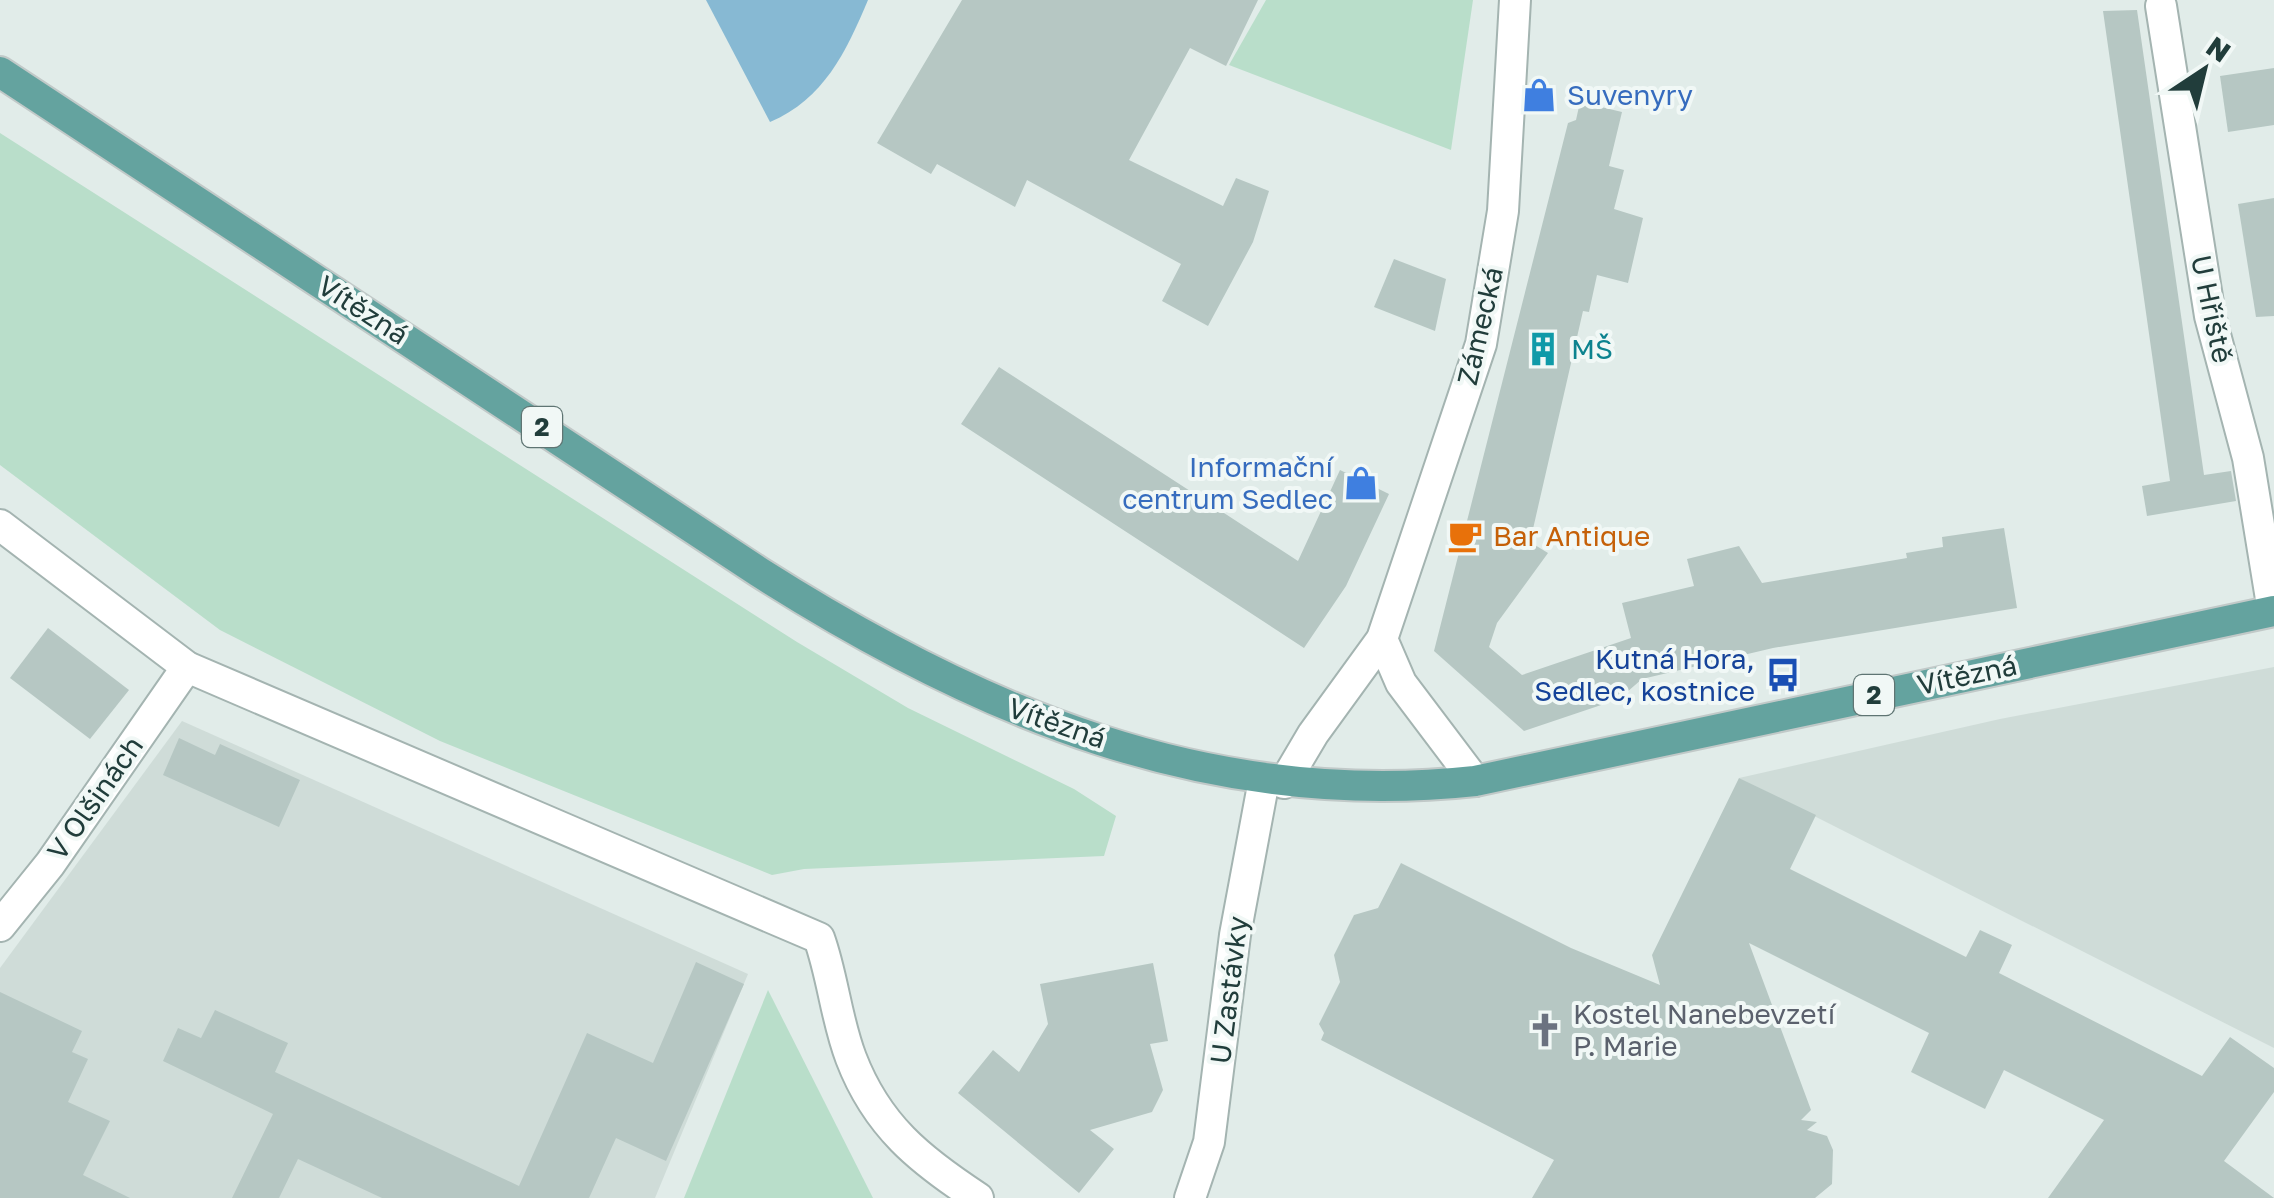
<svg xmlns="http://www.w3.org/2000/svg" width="2274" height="1198" viewBox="0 0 2274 1198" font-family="'Golos Text',sans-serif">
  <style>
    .built { fill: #cfdcd8 }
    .green { fill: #b9deca }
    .water { fill: #87b9d3 }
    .building { fill: #b6c7c3 }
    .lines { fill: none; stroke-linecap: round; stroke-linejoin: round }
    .minor-casing { stroke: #a4b4b1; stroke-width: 34 }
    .primary-casing { stroke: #c1c9c8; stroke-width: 34 }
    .minor { stroke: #fff; stroke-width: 30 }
    .primary { stroke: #64a39f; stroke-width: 30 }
    .labels { text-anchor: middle; stroke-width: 8; stroke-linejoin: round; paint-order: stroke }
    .shield { fill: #f1f8f6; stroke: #5f7573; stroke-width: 2.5 }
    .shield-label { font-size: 25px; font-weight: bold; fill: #213d3b }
    .shop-label { font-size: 28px; fill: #366cbe; stroke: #f1f8f6; text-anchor: start }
    .street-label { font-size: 28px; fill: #213d3b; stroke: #f1f8f6 }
    .culture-label { font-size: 28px; fill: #0d838f; stroke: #f1f8f6; text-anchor: start }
    .food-label { font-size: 28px; fill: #c56008; stroke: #f1f8f6; text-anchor: start }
    .transit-label { font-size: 28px; fill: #164399; stroke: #f1f8f6; text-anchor: end }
    .worship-label { font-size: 28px; fill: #5b616d; stroke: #f1f8f6; text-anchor: start }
  </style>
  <rect width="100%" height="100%" fill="#e1ece9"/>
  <g class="built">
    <path d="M2274,667V1048L1739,778L2000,719Z"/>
    <path d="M182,721L748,974L655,1198H0V968Z"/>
  </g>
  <g class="green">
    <path d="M1266,0H1473L1451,150L1229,65Z"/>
    <path d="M0,133L797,642L908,708L1074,789L1116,816L1104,856L804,869L772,875L440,741L220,630L0,465Z"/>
    <path d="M768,990L873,1198H684Z"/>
  </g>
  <path class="water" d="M706,0H868C846,52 824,99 770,122Z"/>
  <g class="building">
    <path d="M962,0H1258L1226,66L1190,48L1129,160L1223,206L1236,178L1269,191L1253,242L1208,326L1162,301L1181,264L1027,180L1015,207L937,164L931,174L877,143Z"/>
    <path d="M2137,10L2204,475L2231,471L2236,501L2147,516L2142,486L2170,481L2103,11Z"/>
    <path d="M2274,68V125L2228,132L2220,76Z"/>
    <path d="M1580,102L1622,112L1609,166L1624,170L1614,209L1643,218L1628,283L1597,275L1589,312L1583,311L1530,542L1548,553L1497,623L1489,647L1522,675L1631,638L1622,603L1694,586L1687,559L1739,546L1762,583L1907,558L1906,553L1943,547L1942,537L2004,528L2017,608L1773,648L1642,679L1619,699L1524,731L1434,651L1568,123L1576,120Z"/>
    <path d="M2274,198V316L2256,317L2238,204Z"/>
    <path d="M1394,259L1446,279L1435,331L1374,307Z"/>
    <path d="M999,367L1298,561L1340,470L1389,494L1346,586L1304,648L961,424Z"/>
    <path d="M48,628L129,690L90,739L10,678Z"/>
    <path d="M179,738L215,755L220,744L300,780L279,827L163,775Z"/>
    <path d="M1739,778L1816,815L1790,869L1966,957L1980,930L2012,945L1999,973L2202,1076L2230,1037L2274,1068V1092L2224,1161L2274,1198H2048L2104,1120L2004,1070L1985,1109L1911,1072L1929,1033L1749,943L1811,1110L1801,1120L1817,1122L1807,1130L1827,1136L1833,1150L1832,1184L1815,1198H1532L1554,1160L1321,1040L1324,1033L1319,1024L1340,982L1334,955L1354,915L1378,908L1401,863L1571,948L1660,985L1652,955Z"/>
    <path d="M696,962L744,984L666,1161L616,1138L589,1198H382L298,1159L279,1198H232L273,1114L163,1061L178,1028L201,1038L215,1010L288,1043L275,1072L519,1186L587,1033L653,1063Z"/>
    <path d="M1153,963L1168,1041L1150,1044L1163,1090L1152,1112L1090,1130L1114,1149L1079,1193L958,1093L993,1050L1019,1072L1048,1024L1040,984Z"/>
    <path d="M0,992L82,1031L72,1052L88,1059L68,1102L110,1121L83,1175L130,1198H0Z"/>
  </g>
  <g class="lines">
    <g class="minor-casing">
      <g id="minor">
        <path d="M2161,6L2210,316L2248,458L2273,611"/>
        <path d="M0,525L187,667L819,938C833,977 836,1019 851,1058C877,1126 920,1160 978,1198"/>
        <path d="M1382,639L1401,683L1475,781"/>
        <path d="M1284,783L1313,734L1382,639L1481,344L1503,211L1515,0"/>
        <path d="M0,926L50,864L187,667"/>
        <path d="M1190,1198L1209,1142L1235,935L1264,780"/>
      </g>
    </g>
    <g class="primary-casing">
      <path id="primary" d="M0,72L759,572C979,712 1209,810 1475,781L2274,611"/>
    </g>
    <use href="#minor" class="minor"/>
    <use href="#primary" class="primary"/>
  </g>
  <defs>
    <g id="shop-bare" transform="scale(2.7)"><path d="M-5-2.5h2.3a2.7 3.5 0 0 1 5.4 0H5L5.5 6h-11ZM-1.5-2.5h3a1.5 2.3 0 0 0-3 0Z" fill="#3f7fe0" stroke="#f1f8f6" stroke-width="2.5" paint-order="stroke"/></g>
    <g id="building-bare" transform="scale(2.7)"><path d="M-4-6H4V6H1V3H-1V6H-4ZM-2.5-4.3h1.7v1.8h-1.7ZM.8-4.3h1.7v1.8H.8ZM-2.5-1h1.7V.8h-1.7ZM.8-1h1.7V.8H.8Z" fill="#0f9aa8" stroke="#f1f8f6" stroke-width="2.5" paint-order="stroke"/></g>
    <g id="cafe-bare" transform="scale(2.7)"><path d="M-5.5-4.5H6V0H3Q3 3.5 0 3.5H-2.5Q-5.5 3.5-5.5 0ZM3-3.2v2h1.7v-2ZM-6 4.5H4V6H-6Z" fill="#e8710a" stroke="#f1f8f6" stroke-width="2.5" paint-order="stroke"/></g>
    <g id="bus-bare" transform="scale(2.7)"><path d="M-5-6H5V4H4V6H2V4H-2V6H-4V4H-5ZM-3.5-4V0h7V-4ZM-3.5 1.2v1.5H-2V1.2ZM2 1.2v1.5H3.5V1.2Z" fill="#1a4fb4" stroke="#f1f8f6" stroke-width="2.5" paint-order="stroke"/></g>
    <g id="church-bare" transform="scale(2.7)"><path d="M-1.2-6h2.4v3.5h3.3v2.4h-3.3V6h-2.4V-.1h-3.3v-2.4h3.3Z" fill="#6b7280" stroke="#f1f8f6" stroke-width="2.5" paint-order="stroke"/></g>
  </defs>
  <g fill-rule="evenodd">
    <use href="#shop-bare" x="1539" y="95"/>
    <use href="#building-bare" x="1543" y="349"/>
    <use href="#shop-bare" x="1361" y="483"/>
    <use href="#cafe-bare" x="1465" y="536"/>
    <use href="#bus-bare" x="1783" y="675"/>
    <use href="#church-bare" x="1545" y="1030"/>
  </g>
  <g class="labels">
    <g class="shield">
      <rect x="522" y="407" width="40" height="40" rx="8"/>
      <rect x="1854" y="675" width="40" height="40" rx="8"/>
    </g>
    <g class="shield-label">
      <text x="542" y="436">2</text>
      <text x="1874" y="704">2</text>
    </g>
    <g class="shop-label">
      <text x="1567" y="105">Suvenyry</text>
      <text x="1333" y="477" text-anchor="end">Informační<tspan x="1333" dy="32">centrum Sedlec</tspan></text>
    </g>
    <g class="street-label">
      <text transform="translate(2212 309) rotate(78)" y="10">U Hřiště</text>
      <text transform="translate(363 310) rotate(33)" y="10">Vítězná</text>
      <text transform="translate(1480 326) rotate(-77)" y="10">Zámecká</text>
      <text transform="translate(1967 675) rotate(-12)" y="10">Vítězná</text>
      <text transform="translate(1057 723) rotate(19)" y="10">Vítězná</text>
      <text transform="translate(95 798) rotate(-55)" y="10">V Olšinách</text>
      <text transform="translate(1229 990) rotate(-83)" y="10">U Zastávky</text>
    </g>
    <g class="culture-label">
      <text x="1571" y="359">MŠ</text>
    </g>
    <g class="food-label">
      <text x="1493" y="546">Bar Antique</text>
    </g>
    <g class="transit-label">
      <text x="1755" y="669">Kutná Hora,<tspan x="1755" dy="32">Sedlec, kostnice</tspan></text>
    </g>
    <g class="worship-label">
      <text x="1573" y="1024">Kostel Nanebevzetí<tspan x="1573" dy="32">P. Marie</tspan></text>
    </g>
  </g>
  <g transform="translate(2204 70) rotate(35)" stroke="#f1f8f6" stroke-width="8" paint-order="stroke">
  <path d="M0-8L18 38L0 25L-18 38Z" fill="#213d3b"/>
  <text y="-15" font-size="28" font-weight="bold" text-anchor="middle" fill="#213d3b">N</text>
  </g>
</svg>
